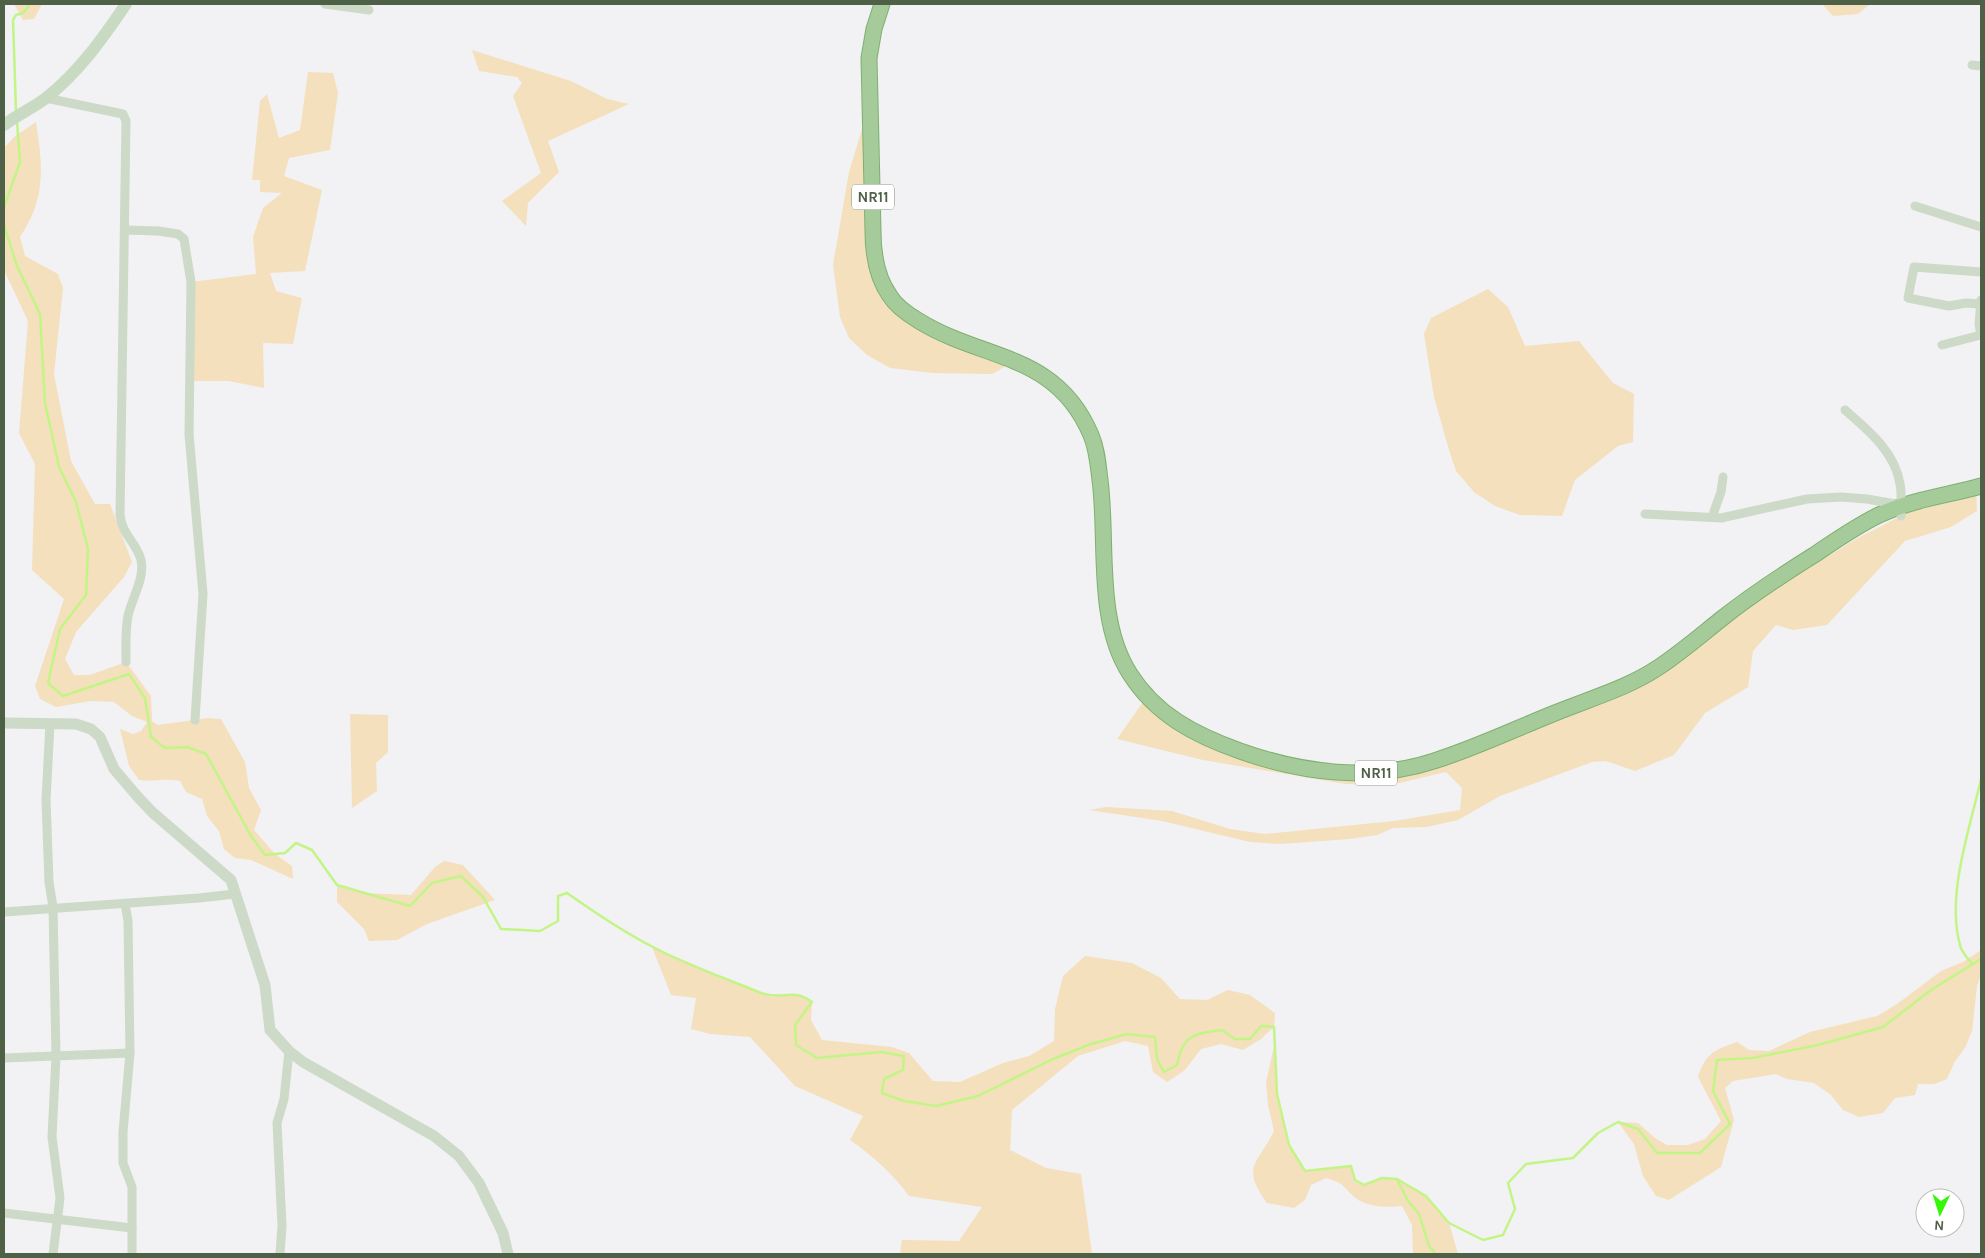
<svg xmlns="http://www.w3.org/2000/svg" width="1985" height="1258" viewBox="0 0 1985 1258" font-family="Karla,sans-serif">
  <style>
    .green { fill: #f4e0bd }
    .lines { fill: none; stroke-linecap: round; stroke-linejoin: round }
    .stream { stroke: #c2f586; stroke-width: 2.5 }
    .trunk-casing { stroke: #7eb070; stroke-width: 17 }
    .minor { stroke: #ccdac7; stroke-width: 9 }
    .tertiary { stroke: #ccdac7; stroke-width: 11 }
    .secondary { stroke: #c8dbc2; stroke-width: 12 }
    .trunk { stroke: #a6cb9a; stroke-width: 15 }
    .labels { text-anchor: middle; stroke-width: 4.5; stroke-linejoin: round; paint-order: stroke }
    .shield { fill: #fff; stroke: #83907e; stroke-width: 1 }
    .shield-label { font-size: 15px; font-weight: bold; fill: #4e6147 }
  </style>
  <rect width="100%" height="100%" fill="#f2f1f4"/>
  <g class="green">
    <path d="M14,4H41V6L34,19L23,20Z"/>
    <path d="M1822,4H1870L1858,14L1833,16Z"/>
    <path d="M472,50L571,81L607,99L629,104L548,141L559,172L528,203L526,226L502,201L541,173L513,96L522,83L517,77L479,71Z"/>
    <path d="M308,72L333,73L338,93L330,150L289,158L284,176L322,190L305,271L270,273L276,291L302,298L293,344L263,343L264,388L229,381H191V282L256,274L253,237L263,208L282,193L260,192V180H252L260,101L267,94L279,138L300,130Z"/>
    <path d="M869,106L879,271L911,316L1019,359L992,374L933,373L890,368L867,355L849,338L840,317L833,265L849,172Z"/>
    <path d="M36,122C43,167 46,198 20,237L25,256L58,274L63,288L54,374L71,461L95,504H110L132,562L124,577L76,632L65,659L74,675H90L126,662L151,696L152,721L158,725L208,718L221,719L245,762L249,788L261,810L254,830L275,854L292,866L293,879L251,860L235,858L224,849L219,831L207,816L202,799L186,792L180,781C165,778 153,782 139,780L129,766L120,729L133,734L141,731L147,722L132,716L114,702L91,701L56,707L40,699L35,686L64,599L32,570L35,464L19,433L28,321L4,270V148L14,137Z"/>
    <path d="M1488,289L1508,307L1525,346L1579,341L1613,383L1634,394L1633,442L1618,446L1575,480L1562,516L1520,515L1495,506L1474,492L1456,471L1449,450L1434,397L1424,334L1431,318Z"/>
    <path d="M1976,490L1977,511L1951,527L1905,541L1827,625L1793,630L1776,625L1753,651L1748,687L1705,713L1674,755L1635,771L1606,761L1592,762L1500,796L1458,820L1427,827L1393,828L1377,835L1350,839L1279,844L1250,842L1162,821L1089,810L1106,807L1172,811L1230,829L1265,834L1394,821L1460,810L1462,788L1446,772L1391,785L1345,784L1203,760L1117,739L1145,699L1181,729L1353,777L1568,715L1856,539L1938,497Z"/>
    <path d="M350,714L388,715V752L376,763L377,791L352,808Z"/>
    <path d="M444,861L463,865L495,900L427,924L397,940L369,941L364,929L337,902V885L362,893L411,895L435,867Z"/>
    <path d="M652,947L771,997L800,994L812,1002L811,1020L822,1040L892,1047L909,1053L933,1081L960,1082L1003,1063L1029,1056L1054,1041L1055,1009L1063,976L1085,956L1132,963L1161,978L1180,999L1207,1000L1228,990L1250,995L1275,1013L1274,1027L1261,1039L1243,1050L1221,1044L1201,1049L1185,1070L1167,1082L1153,1072L1148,1046L1125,1041L1078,1056L1012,1110L1010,1150L1046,1168L1081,1174L1092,1254H900L902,1240L959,1241L982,1207L909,1196C893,1174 873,1156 850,1140L863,1116L795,1086L750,1037L710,1034L691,1029L696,998L671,995Z"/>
    <path d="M1981,950V974L1977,986L1972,1031L1965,1048L1955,1061L1947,1079L1934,1084H1918L1915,1095L1895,1098L1883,1113L1859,1117L1843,1110L1831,1095L1814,1083L1787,1079L1776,1074L1733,1081L1725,1088L1734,1120L1721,1167L1669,1200L1656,1196L1643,1176L1634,1144L1618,1122L1638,1123L1655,1138L1667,1145H1688L1705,1139L1721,1121L1698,1077C1706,1053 1714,1050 1737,1042L1749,1050L1769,1051L1810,1032L1877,1016L1897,1004L1941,971L1963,962Z"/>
    <path d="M1275,1042L1277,1094L1289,1145L1305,1171L1351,1166L1355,1180L1364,1185L1382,1178L1397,1179L1426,1196L1449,1223L1458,1254H1413L1412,1225L1402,1206C1386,1208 1364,1207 1352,1195C1339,1182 1344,1184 1326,1178L1311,1185L1305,1200L1294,1208L1267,1203C1240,1166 1258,1164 1274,1131L1268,1105L1266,1082Z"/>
  </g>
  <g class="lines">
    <g class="stream">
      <path d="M16,111L13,20L16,15L23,13L28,7L27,4"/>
      <path d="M4,207L20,162L17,121"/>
      <path d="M4,225L17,266L40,314L45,403L59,467L76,502L88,549L86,595L60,629L48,683L63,696L129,674L145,698L151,737L165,748L187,747L206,754L251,836L265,855L285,853L296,843L312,850L337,885L410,906L432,883L461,876L483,897L501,929L540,931L558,921V896L567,893C594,912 622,931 651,946C686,965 725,978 761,993C783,1001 791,987 812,1002L795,1025L796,1045L817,1058L881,1052L904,1056L903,1070L884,1079L882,1093L904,1101L936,1106L978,1096L1053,1059L1091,1044L1127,1034L1155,1037L1157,1059L1164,1072L1177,1065C1183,1034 1194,1034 1222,1030L1235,1039H1250L1261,1026L1274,1027L1277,1094L1289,1145L1305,1171L1351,1166L1355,1180L1364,1185L1382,1178L1397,1179L1408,1201L1419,1214L1429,1246L1436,1254"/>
      <path d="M1972,964C1968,958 1961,952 1960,945C1946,895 1970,828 1981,779"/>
      <path d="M1397,1179L1426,1196L1449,1223L1483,1240L1503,1235L1515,1209L1508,1183L1526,1164L1573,1158L1598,1133L1618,1122L1638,1129L1657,1153H1700L1730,1124L1713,1091L1717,1060L1753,1058L1818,1045L1883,1027L1931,990L1981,959"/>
    </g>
    <g class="trunk-casing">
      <path id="trunk" d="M882,4L874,29L869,58L873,231C873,252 877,278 890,296C896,306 909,315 919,321C984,361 1056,352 1091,435C1097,449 1098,464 1100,480C1108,541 1095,620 1130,674C1156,715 1195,735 1240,751C1302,773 1371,782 1434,761C1475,748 1515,729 1555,713C1589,699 1628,688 1659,667C1680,653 1700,636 1720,620C1750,596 1782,575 1814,555C1835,541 1856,526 1879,515C1914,499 1945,496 1981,486"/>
    </g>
    <g class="minor">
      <path d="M325,4L369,10"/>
      <path d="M1972,65L1981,66"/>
      <path d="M46,98L123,114L126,121L120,515C122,535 137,543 141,560C145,579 132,597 128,616C125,631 126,647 126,662"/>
      <path d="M1915,206L1981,227"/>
      <path d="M125,230L158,231L178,234L184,239L191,282L189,434L203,594L195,720"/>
      <path d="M1981,300L1979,324L1981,335"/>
      <path d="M1980,304L1966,303L1949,306L1908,298L1914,267L1981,272"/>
      <path d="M1942,345L1981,335"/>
      <path d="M1845,410C1868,430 1895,452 1900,484C1902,494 1901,505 1901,516"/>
      <path d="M1645,514L1721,518L1807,499L1841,497L1867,499L1901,505"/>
      <path d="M1712,517L1721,492L1723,477"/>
      <path d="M50,724L46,800L49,882L53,907L56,1056L52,1137L60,1198L53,1254"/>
      <path d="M125,904L128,921L130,1053L123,1132V1163L132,1187V1254"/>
      <path d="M4,912L199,898L235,894"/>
      <path d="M4,1058L130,1053"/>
      <path d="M4,1213L132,1228"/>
      <path d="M280,1254L282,1226L277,1123L284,1099L289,1051"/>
    </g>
    <path class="tertiary" d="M4,723L76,724L91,729L100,737L114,769L137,796L152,812L231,880L265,985L270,1030L289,1051L303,1062L434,1136L459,1156L479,1183L503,1233L508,1254"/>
    <path class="secondary" d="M4,125C17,115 33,108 46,98C79,72 103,38 126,4"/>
    <use href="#trunk" class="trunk"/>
  </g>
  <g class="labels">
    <g class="shield">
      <rect x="852" y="184.5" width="42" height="25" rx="4"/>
      <rect x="1355" y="760.5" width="42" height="25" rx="4"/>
    </g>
    <g class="shield-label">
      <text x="873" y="202">NR11</text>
      <text x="1376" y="778">NR11</text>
    </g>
  </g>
  <rect width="1985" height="1258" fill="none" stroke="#4e6147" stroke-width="10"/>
  <g transform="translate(1940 1213) rotate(184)"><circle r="24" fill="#ffffff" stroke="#b8c0b5"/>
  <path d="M0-4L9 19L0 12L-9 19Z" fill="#35f807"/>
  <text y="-8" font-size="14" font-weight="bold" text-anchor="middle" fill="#4e6147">N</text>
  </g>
</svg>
